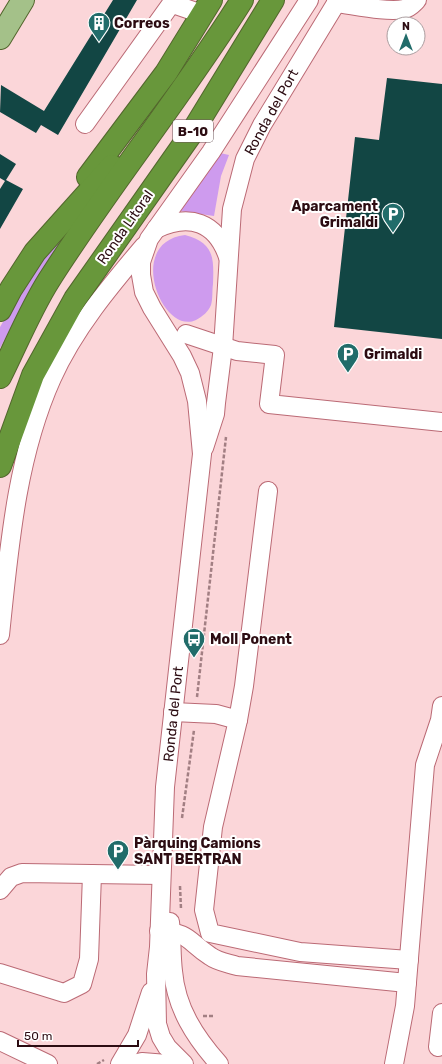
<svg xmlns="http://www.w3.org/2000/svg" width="442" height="1064" viewBox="0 0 442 1064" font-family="Rubik,sans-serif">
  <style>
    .green { fill: #ce9bee }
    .building { fill: #124644 }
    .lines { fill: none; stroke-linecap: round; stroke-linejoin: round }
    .minor-casing { stroke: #bb6a75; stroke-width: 20 }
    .major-casing { stroke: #53662d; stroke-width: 24 }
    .highway-casing { stroke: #53662d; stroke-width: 24 }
    .path { stroke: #a27f83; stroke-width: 2.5; stroke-dasharray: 4 2; stroke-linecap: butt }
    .minor { stroke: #fff; stroke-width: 18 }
    .major { stroke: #a4c189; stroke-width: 22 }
    .highway { stroke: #68973b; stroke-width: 22 }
    .labels { text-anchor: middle; stroke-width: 4; stroke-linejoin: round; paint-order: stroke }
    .shield { fill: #fff; stroke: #6b5559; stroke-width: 1 }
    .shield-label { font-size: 13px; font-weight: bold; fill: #2c0c12 }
    .poi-label { font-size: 14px; font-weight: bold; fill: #2c0c12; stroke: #fff; text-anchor: start }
    .street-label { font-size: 14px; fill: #2c0c12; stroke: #fff }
  </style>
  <rect width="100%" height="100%" fill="#fbd6d9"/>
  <g class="green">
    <path d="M220,153L229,155L221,176L214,216L179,211Z"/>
    <path d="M86,202L23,306L0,348V327L28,279Z"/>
    <path d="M185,235C214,243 214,257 213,284C212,290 213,299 211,305C208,312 203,316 196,320C162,336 125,242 185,235Z"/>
  </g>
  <g class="building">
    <path d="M113,0H137L58,135L41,125L36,133L0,112L1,85L44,111Z"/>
    <path d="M387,78L442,84V339L334,327L355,137L379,140Z"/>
    <path d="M0,154L16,164L6,180L23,189L0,229V189L5,181L0,178Z"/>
  </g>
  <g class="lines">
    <g class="minor-casing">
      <g id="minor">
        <path d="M336,3C353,5 388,13 404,9C410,8 413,4 417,0"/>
        <path d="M173,4L202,14"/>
        <path d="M85,124L174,0"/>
        <path d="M156,229C190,213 216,222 228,257"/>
        <path d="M186,334L237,351L275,355L269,404L442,422"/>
        <path d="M204,448L215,414L216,403L223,347L232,209L245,159L262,125L338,0"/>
        <path d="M0,635C9,549 16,458 52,378C74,329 110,286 144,246"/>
        <path d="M173,712L216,714L238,720L244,686L268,491"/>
        <path d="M238,720L213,827L204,910L210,933L300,952L409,960"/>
        <path d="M0,890L11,877L22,873L161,875"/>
        <path d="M170,922C172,938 171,955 173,971C176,1008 195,1037 219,1064"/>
        <path d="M159,931C191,933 187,941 210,956C218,962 228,963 237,966L407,983"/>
        <path d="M0,973L64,993L82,984L89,959L92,874"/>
        <path d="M0,1041L48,1064"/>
        <path d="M438,1047L442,1013"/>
        <path d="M120,1064L137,1035L151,992"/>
        <path d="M133,1064L142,1062L167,1064"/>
        <path d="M184,1064L167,1047L161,1037L157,1024L156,974L159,947L165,787L202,454L197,401L190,373L182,356L152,308L144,292L141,275V262L149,239L211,152L309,0"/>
        <path d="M394,1064L405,1006L425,765L440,720L442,706"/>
      </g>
    </g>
    <g class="major-casing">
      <path id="major" d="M0,38L23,0"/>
    </g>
    <g class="highway-casing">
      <g id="highway">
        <path d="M88,177L166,73L211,0"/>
        <path d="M0,310L11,289L35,252L112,166"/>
        <path d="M0,377C16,345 30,310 49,280C110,184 182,96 242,0"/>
        <path d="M0,466L33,375L75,299L191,134L273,0"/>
      </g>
    </g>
    <g class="path">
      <path d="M197,697L226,437"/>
      <path d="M182,818L194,730"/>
      <path d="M180,886L181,909"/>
      <path d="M203,1016H215"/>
      <path d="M97,1064L104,1060"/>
    </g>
    <use href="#minor" class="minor"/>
    <use href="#major" class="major"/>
    <use href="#highway" class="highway"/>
  </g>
  <defs>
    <g id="building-pin" transform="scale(1.15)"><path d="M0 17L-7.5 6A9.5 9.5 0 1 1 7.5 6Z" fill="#216c6a" stroke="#fff"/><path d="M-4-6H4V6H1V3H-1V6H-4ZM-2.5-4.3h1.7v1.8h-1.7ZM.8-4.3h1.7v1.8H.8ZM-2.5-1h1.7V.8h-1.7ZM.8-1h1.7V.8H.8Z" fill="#fff"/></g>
    <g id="parking-pin" transform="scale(1.15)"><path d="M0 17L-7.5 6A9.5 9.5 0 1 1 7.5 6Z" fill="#216c6a" stroke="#fff"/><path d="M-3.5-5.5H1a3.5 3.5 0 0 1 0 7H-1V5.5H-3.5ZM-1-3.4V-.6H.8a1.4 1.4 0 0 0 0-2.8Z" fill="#fff"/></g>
    <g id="bus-pin" transform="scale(1.15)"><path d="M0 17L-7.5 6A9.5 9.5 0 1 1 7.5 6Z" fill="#216c6a" stroke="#fff"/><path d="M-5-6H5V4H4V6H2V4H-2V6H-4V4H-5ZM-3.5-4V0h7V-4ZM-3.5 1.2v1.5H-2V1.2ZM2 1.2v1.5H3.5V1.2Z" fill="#fff"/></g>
  </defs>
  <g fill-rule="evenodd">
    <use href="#building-pin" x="99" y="23"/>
    <use href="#parking-pin" x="393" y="214"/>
    <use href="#parking-pin" x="348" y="354"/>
    <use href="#bus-pin" x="194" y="639"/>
    <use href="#parking-pin" x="118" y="851"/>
  </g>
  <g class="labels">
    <rect class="shield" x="173" y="120" width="40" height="22" rx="3"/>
    <g class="shield-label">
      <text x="193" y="136">B-10</text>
    </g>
    <g class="poi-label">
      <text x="114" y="28">Correos</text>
      <text x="378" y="211" text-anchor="end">Aparcament<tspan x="378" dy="16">Grimaldi</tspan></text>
      <text x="364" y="359">Grimaldi</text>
      <text x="210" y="644">Moll Ponent</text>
      <text x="134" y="848">Pàrquing Camions<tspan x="134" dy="16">SANT BERTRAN</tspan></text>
    </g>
    <g class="street-label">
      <text transform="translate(271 112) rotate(-61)" y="5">Ronda del Port</text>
      <text transform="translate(125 227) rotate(-55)" y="5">Ronda Litoral</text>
      <text transform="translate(173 714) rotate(-84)" y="5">Ronda del Port</text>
    </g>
  </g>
  <g transform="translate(406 36)"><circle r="19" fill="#ffffff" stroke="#ab9ea0"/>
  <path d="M0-3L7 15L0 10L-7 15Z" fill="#216c6a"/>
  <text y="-6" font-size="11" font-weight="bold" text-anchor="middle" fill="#2c0c12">N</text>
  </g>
  <path d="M18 1040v6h120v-6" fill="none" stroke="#2c0c12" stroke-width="2"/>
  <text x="24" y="1040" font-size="12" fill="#2c0c12" stroke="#ffffff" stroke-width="3" paint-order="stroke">50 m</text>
</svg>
